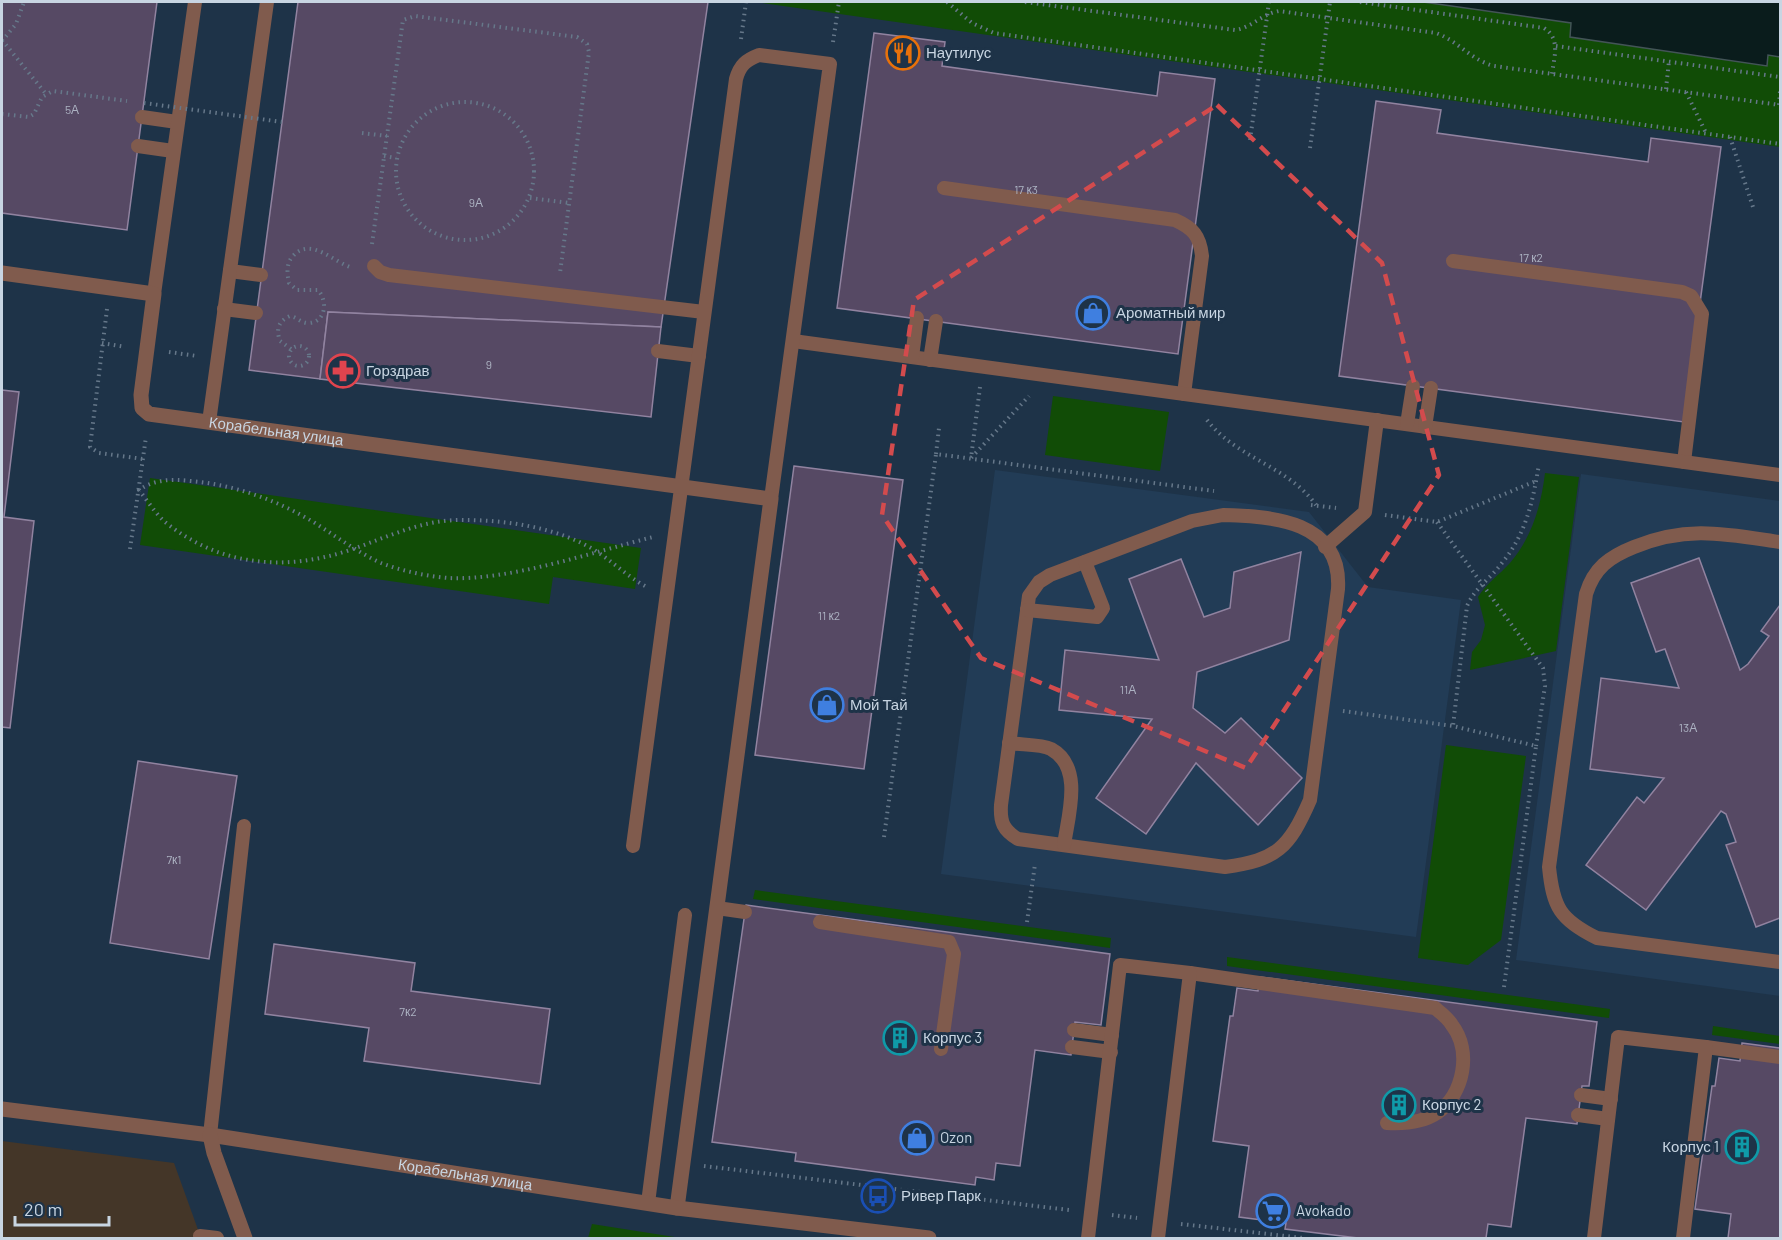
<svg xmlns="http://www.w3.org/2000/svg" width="1782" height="1240" viewBox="0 0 1782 1240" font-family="Barlow,sans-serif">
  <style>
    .built { fill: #223c56 }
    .medical { fill: #443628 }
    .green { fill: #114c06 }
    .water { fill: #0a1c1c; stroke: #435457; stroke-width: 1.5 }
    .building { fill: #564964; stroke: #9183a0; stroke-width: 1.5 }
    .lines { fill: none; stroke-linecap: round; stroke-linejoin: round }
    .path { stroke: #66788a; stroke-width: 4; stroke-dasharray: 1.5 4.5; stroke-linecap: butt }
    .lane { stroke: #805b4d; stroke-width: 14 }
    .street { stroke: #805b4d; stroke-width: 15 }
    .path-bridge { stroke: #66788a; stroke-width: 4; stroke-dasharray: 1.5 4.5; stroke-linecap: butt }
    .marked { fill: none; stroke: #d34b4d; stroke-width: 4.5; stroke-dasharray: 12 8; stroke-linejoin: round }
    .labels { text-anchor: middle; stroke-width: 6; stroke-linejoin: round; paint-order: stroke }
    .number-label { font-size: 12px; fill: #acb2c2 }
    .poi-label { font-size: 15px; fill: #c8d5e2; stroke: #1e3348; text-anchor: start }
    .street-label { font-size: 15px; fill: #c8d5e2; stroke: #1e3348 }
  </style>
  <rect width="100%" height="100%" fill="#1e3348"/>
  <g class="built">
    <path d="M995,470L1309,512L1368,587L1461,600L1416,937L941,874Z"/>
    <path d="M1581,474L1780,501V996L1516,960Z"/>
  </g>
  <path class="medical" d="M2,1141L174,1163L201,1238H2Z"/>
  <g class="green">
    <path d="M755,2H1423L1572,23L1570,36L1767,66L1768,55L1780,57V147Z"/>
    <path d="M1053,396L1169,412L1160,471L1045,455Z"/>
    <path d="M1545,473L1579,477L1556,651L1470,670L1472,652L1481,640L1485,625L1478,597C1487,583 1499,575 1510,563C1532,537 1541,506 1545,473Z"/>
    <path d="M150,478L641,548L635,589L553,577L549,604L140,545Z"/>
    <path d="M1446,745L1526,756L1501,940L1468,965L1418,958Z"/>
    <path d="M755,890L1111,938L1110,948L753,899Z"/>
    <path d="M1227,957L1610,1009L1609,1018L1227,966Z"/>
    <path d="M1713,1026L1780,1036V1044L1712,1035Z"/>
    <path d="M592,1224L681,1238H588Z"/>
  </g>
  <path class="water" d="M1423,2H1780V57L1768,55L1767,66L1570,37L1571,23Z"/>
  <g class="building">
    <path d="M2,2H157L127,230L2,213Z"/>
    <path d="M298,2H708L661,327L328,312L320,379L249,370Z"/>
    <path d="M874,33L945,42L942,66L1157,96L1160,72L1215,79L1178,354L837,308Z"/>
    <path d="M1376,101L1441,110L1437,133L1648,162L1651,138L1721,147L1684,422L1339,376Z"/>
    <path d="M328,312L661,327L651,417L320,379Z"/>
    <path d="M2,390L19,392L4,517L34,521L10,728L2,727Z"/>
    <path d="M794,466L903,480L864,769L755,755Z"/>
    <path d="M1301,552L1289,640L1197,672L1193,708L1225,733L1241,718L1302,778L1258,825L1196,763L1146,834L1096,798L1152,719L1059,710L1065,650L1159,660L1129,579L1181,559L1204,617L1230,608L1234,572Z"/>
    <path d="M1699,558L1740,670L1748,664L1769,636L1761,631L1780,605V918L1756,927L1726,845L1736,842L1726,814L1721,811L1646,910L1586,865L1637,797L1644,803L1664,778L1590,769L1601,678L1679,688L1665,649L1656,652L1631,583Z"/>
    <path d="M138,761L237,776L209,959L110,943Z"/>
    <path d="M746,905L1110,954L1101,1025L1075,1022L1071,1055L1035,1050L1020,1166L996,1163L994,1180L976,1177L975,1185L795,1161L796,1153L712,1142Z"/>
    <path d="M274,944L415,963L411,991L550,1009L540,1084L364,1061L369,1028L265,1014Z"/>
    <path d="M1260,977L1597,1022L1589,1086H1582L1577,1124L1526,1118L1511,1227L1488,1224L1486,1238H1358L1285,1229L1286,1223L1239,1217L1249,1146L1213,1141L1230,1016H1233L1237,988L1258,991Z"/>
    <path d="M1742,1043L1780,1048V1238H1728L1731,1214L1695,1209L1712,1086H1715L1719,1058L1740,1061Z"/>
  </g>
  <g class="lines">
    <g class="path">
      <path d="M947,2L972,23L994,33L1780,144"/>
      <path d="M1025,2L1235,30C1251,28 1262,14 1279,11L1436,33C1458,41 1471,60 1494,66L1780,105"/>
      <path d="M1360,2L1544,28C1561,39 1554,57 1552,74"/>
      <path d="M741,39L746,2"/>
      <path d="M2,40L46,94"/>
      <path d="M2,41L16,24L24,2"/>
      <path d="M833,42L839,2"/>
      <path d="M1556,46L1780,77"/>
      <path d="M1666,89L1669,61"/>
      <path d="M1686,92L1706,133"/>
      <circle cx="465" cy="171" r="69"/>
      <path d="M1779,105L1780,91"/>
      <path d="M2,114L29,117L34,114L42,97L53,91L127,101"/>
      <path d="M362,133L387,136"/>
      <path d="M1730,137L1753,207"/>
      <path d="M1250,140L1269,2"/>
      <path d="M1310,148L1330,2"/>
      <path d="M384,156L396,158"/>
      <path d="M530,198L569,203"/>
      <path d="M372,244L403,20L415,16L577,37L587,44L589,52L560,273"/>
      <path d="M107,309L90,447L99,453L143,459"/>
      <path d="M102,343L125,347"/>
      <circle cx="299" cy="356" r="10"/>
      <path d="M291,349L280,341C276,330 278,321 290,316C297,317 301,323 308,323C326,323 328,301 318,290H297L289,283C287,274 286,263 293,256C311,236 334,263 353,268"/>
      <path d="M169,352L197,356"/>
      <path d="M980,387L971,458L1029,396"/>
      <path d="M1207,420C1236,458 1288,466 1316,505"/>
      <path d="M936,454L939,428"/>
      <path d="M1311,505L1336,508"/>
      <path d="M1385,515L1437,522L1536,481"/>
      <path d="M1437,522L1543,668L1545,686L1536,746"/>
      <path d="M130,549L146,437"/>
      <path d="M645,586C627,576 613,562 596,551C559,528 508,520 464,520C423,519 388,537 350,550C284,572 220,566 165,522C155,513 147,500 139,490C155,479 171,479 191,481C235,485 277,500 315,523C337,537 357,552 381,563C402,571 426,576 448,578C509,581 593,552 653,537"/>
      <path d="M1343,711L1453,726"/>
      <path d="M884,837L936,454L1214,491"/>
      <path d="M1027,922L1035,864"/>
      <path d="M1504,987L1536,746L1453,726L1467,606C1475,588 1490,579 1502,563C1526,534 1533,501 1539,464"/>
      <path d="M704,1166L1069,1210"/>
      <path d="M1112,1215L1137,1218"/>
      <path d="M1181,1224L1303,1238"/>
    </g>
    <g class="lane">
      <path d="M142,117L177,122"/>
      <path d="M138,146L173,151"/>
      <path d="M944,188L1175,220C1193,228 1200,236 1202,256L1184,394"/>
      <path d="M1453,261L1682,292L1691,296L1702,314L1684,462"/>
      <path d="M374,266L380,272L389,275L704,312"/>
      <path d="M230,271L261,275"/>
      <path d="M154,294L195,2"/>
      <path d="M224,309L256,313"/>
      <path d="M793,341L1780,475"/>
      <path d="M658,351L699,356"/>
      <path d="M912,357L917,318"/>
      <path d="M930,360L936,321"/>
      <path d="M209,422L267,2"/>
      <path d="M1407,424L1413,386"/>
      <path d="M1425,427L1431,388"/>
      <path d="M1223,515C1273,516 1342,521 1338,589L1310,800C1289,848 1277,860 1225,867L1018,839C1003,830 1000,822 1001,805L1029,596L1039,582L1050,575L1192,521Z"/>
      <path d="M1780,542C1726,534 1687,525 1634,547C1609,557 1594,568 1586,594L1549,867C1553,907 1560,920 1597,938L1780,962"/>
      <path d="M1325,547L1365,512L1377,420"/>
      <path d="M1027,610L1097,617L1103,608L1085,562"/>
      <path d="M1009,743C1021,745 1041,744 1051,749C1084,767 1068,816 1064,845"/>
      <path d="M633,846L736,79C740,65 746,60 759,55L830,64L771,499"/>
      <path d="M717,908L745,912"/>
      <path d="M820,922L949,942L954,954L941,1049"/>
      <path d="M1190,973L1435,1008C1441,1013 1448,1018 1452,1025C1472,1051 1464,1094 1437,1113C1422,1123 1404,1124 1387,1123"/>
      <path d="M1074,1030L1112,1035"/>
      <path d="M1072,1047L1111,1052"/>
      <path d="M1706,1047L1780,1057"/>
      <path d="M1581,1095L1611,1099"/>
      <path d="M1578,1115L1608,1119"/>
      <path d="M210,1135L244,826"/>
      <path d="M648,1203L685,915"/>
      <path d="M200,1236L217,1238"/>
      <path d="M1088,1238L1120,965L1190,973L1158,1238"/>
      <path d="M1594,1238L1618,1037L1706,1047L1683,1238"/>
    </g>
    <g class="street">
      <path id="s1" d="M2,273L154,294L141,395L142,408L149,414L771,499L677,1208"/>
      <path id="s2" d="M2,1109L210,1135L677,1208L929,1238"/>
      <path d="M210,1135L214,1153L245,1238"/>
    </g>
    <path class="path-bridge" d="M144,103L282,122"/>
  </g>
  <path class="marked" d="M1217,105L1382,263L1439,475L1246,768L981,658L882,515L914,300Z"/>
  <defs>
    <g id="restaurant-ring" transform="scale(1.725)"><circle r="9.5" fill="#1e3348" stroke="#e8710a" stroke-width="1.5"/><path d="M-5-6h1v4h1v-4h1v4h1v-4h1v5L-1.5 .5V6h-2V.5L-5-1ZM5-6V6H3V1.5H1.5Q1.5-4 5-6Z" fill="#e8710a"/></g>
    <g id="shop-ring" transform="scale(1.725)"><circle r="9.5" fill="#1e3348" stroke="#3f7fe0" stroke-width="1.5"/><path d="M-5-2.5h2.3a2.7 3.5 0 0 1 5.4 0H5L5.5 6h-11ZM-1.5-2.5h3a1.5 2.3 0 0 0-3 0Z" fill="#3f7fe0"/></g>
    <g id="pharmacy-ring" transform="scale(1.725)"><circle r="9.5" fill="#1e3348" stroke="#e0444e" stroke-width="1.5"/><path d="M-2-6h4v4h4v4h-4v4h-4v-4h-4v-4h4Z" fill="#e0444e"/></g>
    <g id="building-ring" transform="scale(1.725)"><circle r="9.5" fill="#1e3348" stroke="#0f9aa8" stroke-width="1.5"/><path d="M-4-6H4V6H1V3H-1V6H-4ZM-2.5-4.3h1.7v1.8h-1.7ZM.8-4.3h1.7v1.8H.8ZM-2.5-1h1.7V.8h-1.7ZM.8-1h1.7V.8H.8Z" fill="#0f9aa8"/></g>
    <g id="bus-ring" transform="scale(1.725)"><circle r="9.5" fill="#1e3348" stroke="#1a4fb4" stroke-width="1.5"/><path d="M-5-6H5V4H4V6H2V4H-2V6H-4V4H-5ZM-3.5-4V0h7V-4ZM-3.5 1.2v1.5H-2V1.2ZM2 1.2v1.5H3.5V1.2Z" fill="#1a4fb4"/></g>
    <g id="supermarket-ring" transform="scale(1.725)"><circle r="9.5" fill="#1e3348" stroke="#3f7fe0" stroke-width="1.5"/><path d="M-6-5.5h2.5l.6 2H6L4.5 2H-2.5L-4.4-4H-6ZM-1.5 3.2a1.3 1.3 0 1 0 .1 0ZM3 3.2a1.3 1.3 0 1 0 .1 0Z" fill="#3f7fe0"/></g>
  </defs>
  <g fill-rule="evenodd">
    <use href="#restaurant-ring" x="903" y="53"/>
    <use href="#shop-ring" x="1093" y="313"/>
    <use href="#pharmacy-ring" x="343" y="371"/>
    <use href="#shop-ring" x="827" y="705"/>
    <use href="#building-ring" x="900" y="1038"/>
    <use href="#building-ring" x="1399" y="1105"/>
    <use href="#shop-ring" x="917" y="1138"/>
    <use href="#building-ring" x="1742" y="1147"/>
    <use href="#bus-ring" x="878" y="1196"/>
    <use href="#supermarket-ring" x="1273" y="1211"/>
  </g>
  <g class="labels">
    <g class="number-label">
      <text x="72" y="114">5А</text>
      <text x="1026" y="194">17 к3</text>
      <text x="476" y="207">9А</text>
      <text x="1531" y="262">17 к2</text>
      <text x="489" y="369">9</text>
      <text x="829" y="620">11 к2</text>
      <text x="1128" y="694">11А</text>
      <text x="1688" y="732">13А</text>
      <text x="174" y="864">7к1</text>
      <text x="408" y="1016">7к2</text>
    </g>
    <g class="poi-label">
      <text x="926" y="58">Наутилус</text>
      <text x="1116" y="318">Ароматный мир</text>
      <text x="366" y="376">Горздрав</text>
      <text x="850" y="710">Мой Тай</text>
      <text x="923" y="1043">Корпус 3</text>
      <text x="1422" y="1110">Корпус 2</text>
      <text x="940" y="1143">Ozon</text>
      <text x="1719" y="1152" text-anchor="end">Корпус 1</text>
      <text x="901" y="1201">Ривер Парк</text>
      <text x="1296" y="1216">Avokado</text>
    </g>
    <g class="street-label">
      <text dy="5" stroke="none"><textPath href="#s1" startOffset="406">Корабельная улица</textPath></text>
      <text dy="5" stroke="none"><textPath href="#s2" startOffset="468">Корабельная улица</textPath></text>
    </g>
  </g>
  <rect width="1782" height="1240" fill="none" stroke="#c8d5e2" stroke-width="6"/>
  <path d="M15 1216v9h94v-9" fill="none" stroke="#c8d5e2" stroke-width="3"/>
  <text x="24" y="1216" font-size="18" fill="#c8d5e2" stroke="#1e3348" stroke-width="4.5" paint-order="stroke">20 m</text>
</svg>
